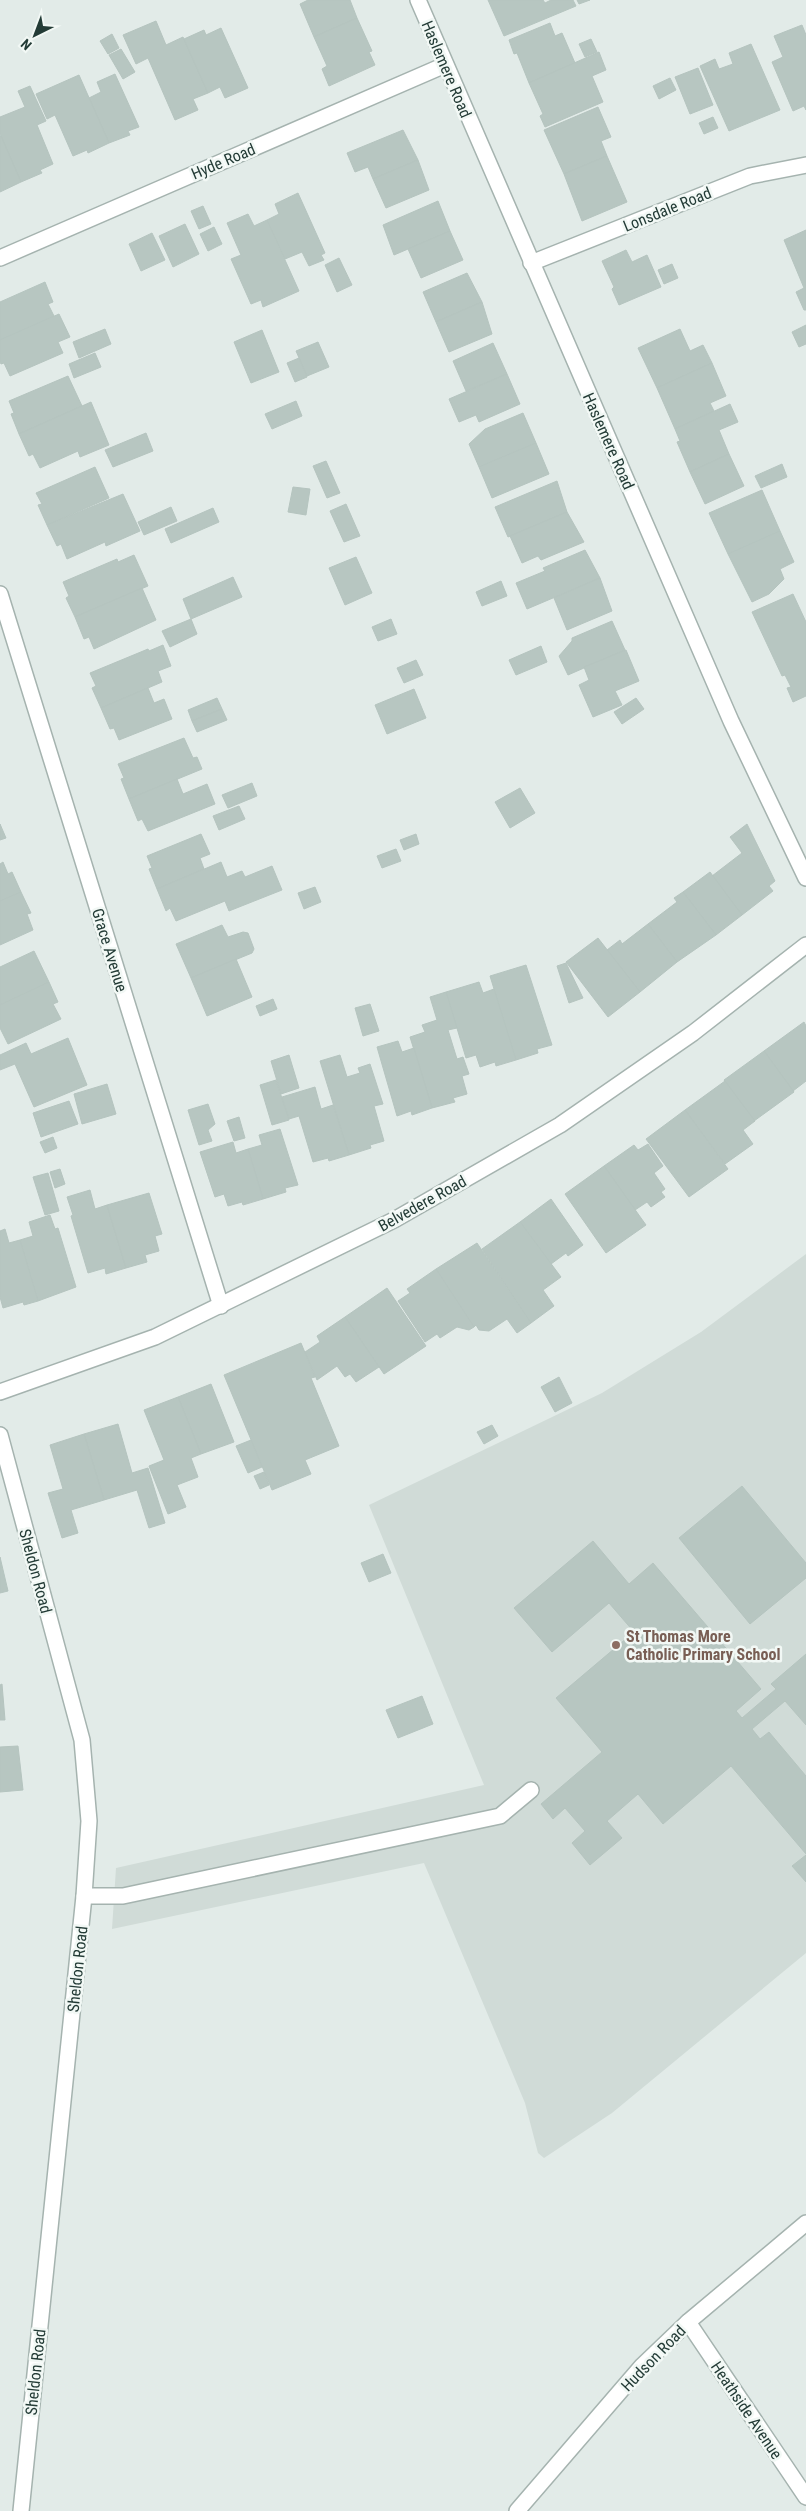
<svg xmlns="http://www.w3.org/2000/svg" width="806" height="2511" viewBox="0 0 806 2511" font-family="'Roboto Condensed',sans-serif">
  <style>
    .built { fill: #d0dbd7 }
    .building { fill: #b7c6c1; stroke: #b5c4bf }
    .lines { fill: none; stroke-linecap: round; stroke-linejoin: round }
    .service-casing { stroke: #a5b3af; stroke-width: 18 }
    .minor-casing { stroke: #a5b3af; stroke-width: 18 }
    .tertiary-casing { stroke: #a5b3af; stroke-width: 18 }
    .service { stroke: #fff; stroke-width: 15 }
    .minor { stroke: #fff; stroke-width: 15 }
    .tertiary { stroke: #fff; stroke-width: 15 }
    .education-dot { fill: #8d6e63; stroke: #f2f8f5; stroke-width: 2 }
    .labels { text-anchor: middle; stroke-width: 5; stroke-linejoin: round; paint-order: stroke }
    .street-label { font-size: 16px; fill: #233b36; stroke: #f2f8f5 }
    .education-label { font-size: 16px; font-weight: bold; fill: #785e54; stroke: #f2f8f5; text-anchor: start }
  </style>
  <rect width="100%" height="100%" fill="#e2ebe8"/>
  <path class="built" d="M806,1254V1953L612,2113L544,2158L538,2153L525,2103L424,1863L112,1929L116,1868L484,1785L369,1505L602,1393L701,1332Z"/>
  <g class="building">
    <path d="M308,0H350L357,18L314,37L300,4Z"/>
    <path d="M488,0H543L545,3L551,0H573L576,6L504,36Z"/>
    <path d="M577,0H590L579,4Z"/>
    <path d="M357,18L372,51L369,52L375,65L329,86L322,69L327,66L314,37Z"/>
    <path d="M156,21L166,45L183,37L208,93L193,99L198,110L175,120L148,58L136,64L123,35Z"/>
    <path d="M550,23L555,36L562,33L575,63L529,83L517,53L514,54L509,40Z"/>
    <path d="M802,25L806,35V110L804,106L793,111L772,62L783,57L774,36Z"/>
    <path d="M221,28L248,88L225,98L220,87L208,93L184,39L204,30L206,35Z"/>
    <path d="M112,34L119,48L108,54L100,41Z"/>
    <path d="M591,39L597,52L585,57L579,44Z"/>
    <path d="M751,44L780,110L729,131L700,66L715,59L719,69L733,64L729,53Z"/>
    <path d="M121,49L135,72L123,79L109,55Z"/>
    <path d="M599,52L606,70L592,76L603,102L545,127L540,116L543,114L529,83Z"/>
    <path d="M698,68L713,105L690,114L675,77Z"/>
    <path d="M115,74L139,127L128,131L130,135L109,143L89,98L101,92L97,82Z"/>
    <path d="M79,75L109,143L88,153L87,150L73,156L55,115L47,119L36,94Z"/>
    <path d="M670,78L676,90L659,99L653,86Z"/>
    <path d="M30,86L46,121L37,125L53,164L40,170L42,173L21,182L0,134V117L25,107L18,91Z"/>
    <path d="M598,107L611,137L601,141L607,156L564,174L544,130Z"/>
    <path d="M713,117L718,128L704,134L699,123Z"/>
    <path d="M403,130L418,160L373,179L368,167L355,172L347,153Z"/>
    <path d="M1,136L21,182L0,192V137Z"/>
    <path d="M607,156L627,202L582,221L564,174Z"/>
    <path d="M418,160L429,190L386,208L373,179Z"/>
    <path d="M298,193L325,253L321,255L324,260L309,266L302,252L285,259L267,220L279,214L275,204Z"/>
    <path d="M438,201L450,231L394,255L383,225Z"/>
    <path d="M203,206L211,224L199,229L191,211Z"/>
    <path d="M248,214L254,226L267,220L299,291L263,307L261,300L251,304L231,259L241,255L227,223Z"/>
    <path d="M185,224L199,254L173,267L159,236Z"/>
    <path d="M214,227L222,244L208,251L200,234Z"/>
    <path d="M806,230V310H804L796,292L804,288L784,240Z"/>
    <path d="M450,231L463,260L421,278L408,249Z"/>
    <path d="M152,233L165,260L141,271L129,244Z"/>
    <path d="M626,250L632,262L647,255L661,287L619,305L612,289L614,287L602,261Z"/>
    <path d="M339,258L352,285L337,292L325,265Z"/>
    <path d="M672,264L678,278L664,284L658,270Z"/>
    <path d="M467,273L482,302L436,322L423,292Z"/>
    <path d="M45,282L53,302L48,304L54,316L0,340V302Z"/>
    <path d="M482,302L492,334L449,352L436,322Z"/>
    <path d="M59,314L70,337L58,342L63,353L10,376L4,363L1,364L0,362V340Z"/>
    <path d="M806,325V344L799,347L792,332Z"/>
    <path d="M105,329L111,344L79,358L73,342Z"/>
    <path d="M680,329L690,351L703,345L712,363L657,388L638,348Z"/>
    <path d="M262,330L279,372L251,383L234,342Z"/>
    <path d="M318,342L329,367L307,376L296,351Z"/>
    <path d="M493,343L507,374L466,391L453,361Z"/>
    <path d="M95,353L101,367L74,378L69,364Z"/>
    <path d="M299,358L307,377L295,382L287,363Z"/>
    <path d="M712,363L726,396L710,403L714,411L675,429L657,388Z"/>
    <path d="M507,374L520,404L479,422L476,415L459,422L449,399Z"/>
    <path d="M68,376L82,406L19,434L11,414L14,413L9,401Z"/>
    <path d="M296,401L302,416L272,429L265,414Z"/>
    <path d="M91,402L109,445L80,457L78,451L40,468L33,454L29,456L19,434Z"/>
    <path d="M730,404L738,422L719,430L729,454L690,472L677,442L680,441L675,429Z"/>
    <path d="M523,413L536,443L479,467L469,444L485,429Z"/>
    <path d="M146,433L153,451L113,467L105,450Z"/>
    <path d="M536,443L549,474L492,498L479,467Z"/>
    <path d="M729,454L744,486L705,504L690,472Z"/>
    <path d="M326,461L340,493L327,498L313,466Z"/>
    <path d="M782,464L787,477L761,488L755,476Z"/>
    <path d="M95,467L109,498L47,525L38,505L42,504L36,493Z"/>
    <path d="M557,481L567,512L508,537L495,507Z"/>
    <path d="M293,487L310,489L306,515L288,512Z"/>
    <path d="M762,490L780,531L728,554L709,513Z"/>
    <path d="M123,494L140,531L106,546L105,542L67,559L61,544L57,546L47,525Z"/>
    <path d="M346,504L360,536L344,542L330,511Z"/>
    <path d="M171,507L177,521L144,535L138,522Z"/>
    <path d="M213,508L219,522L171,543L165,529Z"/>
    <path d="M567,512L584,542L541,560L538,556L522,563L510,536Z"/>
    <path d="M780,531L794,562L780,569L784,579L769,594L752,602L728,554Z"/>
    <path d="M585,550L600,578L527,609L516,583L545,571L543,568Z"/>
    <path d="M134,555L148,586L75,617L66,598L69,596L63,582L117,559L118,562Z"/>
    <path d="M356,557L372,593L345,605L329,568Z"/>
    <path d="M233,577L242,597L191,619L183,599Z"/>
    <path d="M600,578L612,611L567,630L554,598Z"/>
    <path d="M501,581L507,596L482,606L476,592Z"/>
    <path d="M142,588L156,620L94,649L89,637L84,639L75,617Z"/>
    <path d="M793,594L806,622V696L793,702L787,688L791,687L785,675L782,676L752,612Z"/>
    <path d="M191,619L197,634L170,647L162,631Z"/>
    <path d="M391,619L397,634L378,641L372,627Z"/>
    <path d="M612,621L625,650L568,675L559,656L572,641V638Z"/>
    <path d="M163,645L171,666L158,671L162,682L101,708L92,688L96,686L90,673L148,649L149,651Z"/>
    <path d="M541,646L547,662L516,675L509,660Z"/>
    <path d="M626,650L639,681L615,691L622,705L593,717L579,685L589,680L584,667Z"/>
    <path d="M416,660L423,675L404,683L397,668Z"/>
    <path d="M148,688L154,703L164,699L172,719L119,740L114,728L110,729L101,708Z"/>
    <path d="M414,689L426,718L387,734L375,705Z"/>
    <path d="M217,698L222,709L192,721L188,710Z"/>
    <path d="M636,698L644,709L622,724L614,712Z"/>
    <path d="M222,709L227,720L197,732L192,721Z"/>
    <path d="M184,738L193,758L197,757L202,769L129,799L121,779L124,778L118,764Z"/>
    <path d="M177,779L183,794L207,784L215,804L148,831L142,819L138,821L129,799Z"/>
    <path d="M252,783L257,796L228,808L222,795Z"/>
    <path d="M520,788L535,813L510,828L495,802Z"/>
    <path d="M239,806L245,819L219,830L213,816Z"/>
    <path d="M0,824L6,838L0,840Z"/>
    <path d="M747,824L775,881L769,886L773,891L742,915L712,876L742,853L730,837Z"/>
    <path d="M201,834L210,854L200,858L204,869L157,889L149,869L152,868L147,856Z"/>
    <path d="M416,834L419,844L404,850L400,840Z"/>
    <path d="M396,849L401,861L382,868L377,856Z"/>
    <path d="M3,862L8,874L12,872L21,892L0,901V864Z"/>
    <path d="M221,862L227,877L242,871L245,877L272,866L282,890L229,911L225,901L176,921L170,908L166,911L157,889Z"/>
    <path d="M710,872L742,915L716,935L683,892Z"/>
    <path d="M315,887L321,902L304,909L298,893Z"/>
    <path d="M21,892L31,913L27,914L33,930L0,945V901Z"/>
    <path d="M683,892L716,935L677,962L648,924L677,902L674,898Z"/>
    <path d="M648,924L677,962L640,992L607,950L620,940L622,944Z"/>
    <path d="M222,925L228,937L243,932L248,933L254,949L252,953L191,978L176,944Z"/>
    <path d="M598,938L640,992L608,1017L566,962Z"/>
    <path d="M34,951L49,982L0,1005V967Z"/>
    <path d="M236,959L252,997L207,1016L191,978Z"/>
    <path d="M566,963L583,998L569,1003L557,966Z"/>
    <path d="M526,965L552,1045L537,1049L538,1053L516,1060L490,976Z"/>
    <path d="M49,982L58,1002L53,1004L61,1019L8,1044L0,1028V1005Z"/>
    <path d="M479,982L483,993L494,989L516,1060L496,1066L495,1062L480,1067L476,1055L466,1058L446,992Z"/>
    <path d="M446,992L457,1028L448,1030L457,1059L463,1057L469,1074L462,1076L467,1094L453,1098L455,1102L432,1108L410,1037L425,1032L422,1025L437,1020L430,997Z"/>
    <path d="M273,999L277,1009L260,1016L256,1006Z"/>
    <path d="M370,1004L379,1031L363,1036L355,1008Z"/>
    <path d="M804,1022L806,1026V1081L793,1091L764,1051Z"/>
    <path d="M68,1038L87,1085L34,1107L15,1064L0,1070V1055L26,1043L31,1054Z"/>
    <path d="M398,1041L402,1052L414,1048L432,1108L412,1115L411,1111L397,1116L377,1047Z"/>
    <path d="M764,1051L794,1092L754,1121L724,1080Z"/>
    <path d="M289,1055L299,1088L281,1094L271,1061Z"/>
    <path d="M340,1055L347,1077L360,1073L358,1068L370,1064L383,1104L374,1106L384,1141L370,1145L371,1148L349,1155L320,1061Z"/>
    <path d="M276,1080L289,1120L272,1125L260,1085Z"/>
    <path d="M725,1081L755,1121L743,1130L753,1144L725,1164L685,1110Z"/>
    <path d="M107,1084L116,1114L82,1124L74,1094Z"/>
    <path d="M315,1087L321,1109L333,1105L349,1155L329,1161L328,1158L313,1162L299,1116L289,1119L282,1097Z"/>
    <path d="M69,1101L78,1124L41,1137L33,1113Z"/>
    <path d="M208,1104L215,1124L208,1130L212,1141L199,1145L188,1110Z"/>
    <path d="M685,1110L728,1169L689,1197L646,1139Z"/>
    <path d="M239,1117L245,1138L234,1141L227,1121Z"/>
    <path d="M280,1129L298,1185L285,1188L286,1192L263,1199L248,1149L262,1145L259,1135Z"/>
    <path d="M53,1137L57,1148L45,1153L40,1142Z"/>
    <path d="M233,1142L236,1153L248,1149L263,1199L243,1205L242,1202L228,1206L224,1194L215,1197L200,1152Z"/>
    <path d="M648,1144L663,1166L654,1173L665,1189L661,1192L665,1197L651,1207L647,1202L635,1210L604,1166L634,1145L638,1150Z"/>
    <path d="M604,1166L646,1225L606,1253L565,1194Z"/>
    <path d="M60,1169L65,1184L55,1188L50,1172Z"/>
    <path d="M48,1173L59,1211L45,1215L33,1177Z"/>
    <path d="M90,1190L95,1209L107,1205L126,1268L106,1274L105,1268L88,1273L71,1216L73,1215L67,1197Z"/>
    <path d="M149,1193L162,1234L155,1236L159,1251L145,1255L147,1262L126,1268L107,1205Z"/>
    <path d="M551,1199L583,1245L568,1256L566,1253L551,1264L520,1222Z"/>
    <path d="M50,1215L55,1229L58,1228L76,1287L38,1301L20,1240L33,1236L29,1222Z"/>
    <path d="M520,1222L561,1277L543,1290L554,1306L531,1323L482,1249Z"/>
    <path d="M5,1229L9,1243L20,1240L38,1301L24,1305L23,1302L3,1308L0,1297V1231Z"/>
    <path d="M477,1243L531,1323L517,1333L507,1319L489,1331L479,1330L476,1325L474,1327L436,1269Z"/>
    <path d="M436,1269L474,1327L469,1330L457,1327L440,1338L437,1334L425,1342L398,1301L410,1293L407,1289Z"/>
    <path d="M387,1288L426,1346L384,1374L345,1317Z"/>
    <path d="M345,1317L379,1367L356,1382L350,1374L345,1377L337,1366L317,1380L305,1352L320,1342L317,1336Z"/>
    <path d="M301,1343L315,1377L311,1378L339,1446L305,1460L311,1474L272,1490L224,1375Z"/>
    <path d="M559,1377L572,1403L555,1412L541,1387Z"/>
    <path d="M211,1384L234,1442L201,1454L178,1397Z"/>
    <path d="M178,1397L201,1454L191,1458L198,1477L177,1485L186,1507L168,1514L149,1466L164,1460L144,1410Z"/>
    <path d="M118,1424L132,1473L148,1468L165,1523L149,1528L137,1490L104,1500L84,1434Z"/>
    <path d="M492,1425L498,1436L484,1444L477,1432Z"/>
    <path d="M84,1434L104,1500L71,1510L78,1533L62,1538L48,1493L63,1489L50,1445Z"/>
    <path d="M251,1440L262,1467L248,1473L236,1446Z"/>
    <path d="M264,1472L269,1485L260,1489L254,1476Z"/>
    <path d="M742,1486L806,1563V1578L750,1624L679,1538Z"/>
    <path d="M593,1541L629,1584L653,1563L761,1689L736,1711L742,1718L776,1689L771,1684L806,1654V1725L785,1701L752,1729L760,1739L769,1732L806,1776V1854L731,1766L663,1824L638,1794L607,1821L622,1838L590,1865L572,1843L585,1831L565,1808L553,1819L541,1804L602,1752L556,1698L634,1632L609,1603L552,1652L514,1608Z"/>
    <path d="M383,1554L391,1573L369,1582L361,1563Z"/>
    <path d="M0,1557L8,1591L0,1593Z"/>
    <path d="M2,1684L5,1720H0V1685Z"/>
    <path d="M422,1696L433,1724L398,1738L386,1710Z"/>
    <path d="M18,1746L23,1790L0,1792V1747Z"/>
    <path d="M806,1855V1882L792,1866Z"/>
  </g>
  <g class="lines">
    <g class="service-casing">
      <path id="service" d="M84,1896H123L500,1816L531,1790"/>
    </g>
    <g class="minor-casing">
      <g id="minor">
        <path d="M418,0L731,721L806,878"/>
        <path d="M0,258L445,65"/>
        <path d="M531,263L750,176L806,165"/>
        <path d="M0,594L221,1306"/>
        <path d="M0,1435L82,1740L89,1821L84,1896L21,2511"/>
        <path d="M688,2322L806,2497"/>
        <path d="M517,2511L642,2366L688,2322L806,2223"/>
      </g>
    </g>
    <g class="tertiary-casing">
      <path id="tertiary" d="M0,1392L155,1337L394,1220L560,1125L693,1033L806,945"/>
    </g>
    <use href="#service" class="service"/>
    <use href="#minor" class="minor"/>
    <use href="#tertiary" class="tertiary"/>
  </g>
  <circle class="education-dot" cx="616" cy="1645" r="5"/>
  <g class="labels">
    <g class="street-label">
      <text transform="translate(447 69) rotate(67)" y="6">Haslemere Road</text>
      <text transform="translate(223 161) rotate(-23)" y="6">Hyde Road</text>
      <text transform="translate(667 209) rotate(-22)" y="6">Lonsdale Road</text>
      <text transform="translate(609 441) rotate(66)" y="6">Haslemere Road</text>
      <text transform="translate(110 950) rotate(73)" y="6">Grace Avenue</text>
      <text transform="translate(422 1203) rotate(-29)" y="6">Belvedere Road</text>
      <text transform="translate(36 1571) rotate(75)" y="6">Sheldon Road</text>
      <text transform="translate(77 1969) rotate(-84)" y="6">Sheldon Road</text>
      <text transform="translate(653 2358) rotate(-46)" y="6">Hudson Road</text>
      <text transform="translate(35 2372) rotate(-84)" y="6">Sheldon Road</text>
      <text transform="translate(747 2410) rotate(56)" y="6">Heathside Avenue</text>
    </g>
    <g class="education-label">
      <text x="626" y="1642">St Thomas More<tspan x="626" dy="18">Catholic Primary School</tspan></text>
    </g>
  </g>
  <g transform="translate(35 35) rotate(222)" stroke="#f2f8f5" stroke-width="4" paint-order="stroke">
  <path d="M0-4L9 19L0 12L-9 19Z" fill="#233b36"/>
  <text y="-8" font-size="14" font-weight="bold" text-anchor="middle" fill="#233b36">N</text>
  </g>
</svg>
